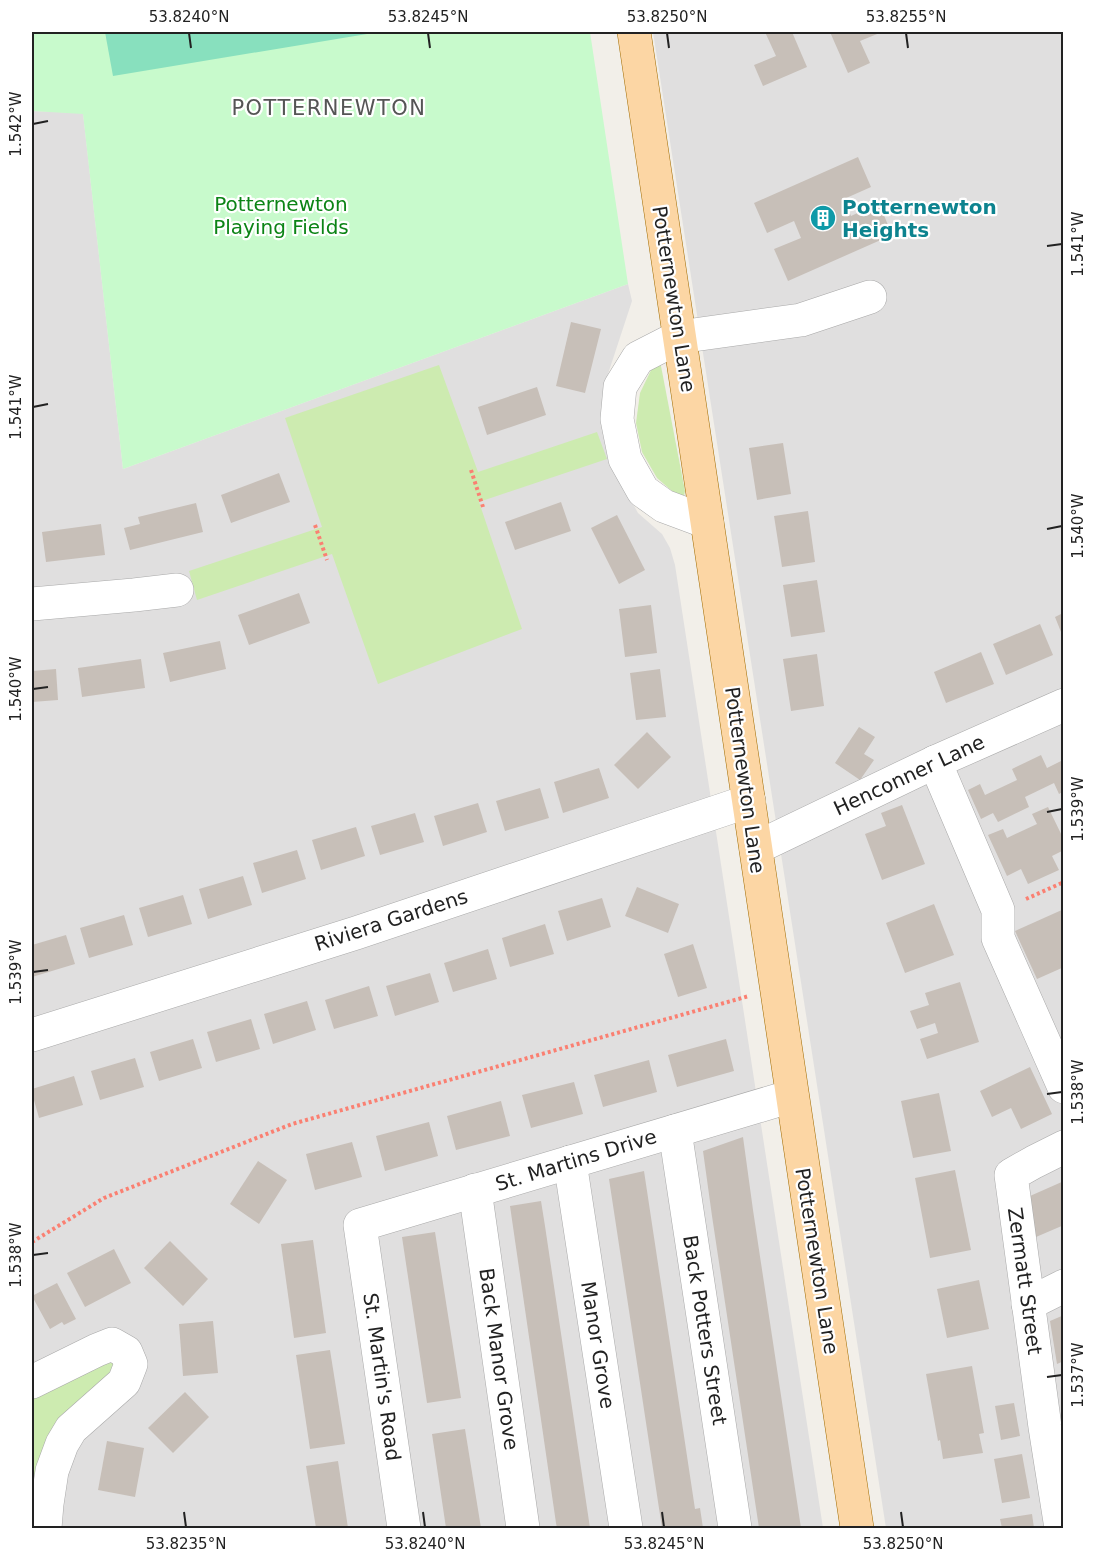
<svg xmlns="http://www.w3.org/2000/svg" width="1095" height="1560" viewBox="0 0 1095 1560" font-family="'DejaVu Sans',sans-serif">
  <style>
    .residential { fill: #e0dfdf }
    .grass { fill: #cdebb0 }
    .park { fill: #c8facc }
    .pitch { fill: #88e0be }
    .building { fill: #c7bfb8 }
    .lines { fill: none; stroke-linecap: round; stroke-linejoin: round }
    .minor-casing { stroke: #a9a9a9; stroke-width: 34 }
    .major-casing { stroke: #a06b00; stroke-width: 34 }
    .path { stroke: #fa8072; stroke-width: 4; stroke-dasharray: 3 3; stroke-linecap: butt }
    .minor { stroke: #fff; stroke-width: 33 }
    .major { stroke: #fcd6a4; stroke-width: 33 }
    .ticks { fill: none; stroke: #222; stroke-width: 2 }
    .labels { text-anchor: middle; stroke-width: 4.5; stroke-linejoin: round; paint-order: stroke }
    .park-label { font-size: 20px; fill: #0c8416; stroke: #fff }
    .culture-label { font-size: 20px; font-weight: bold; fill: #0d838f; stroke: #fff; text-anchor: start }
    .street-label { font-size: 20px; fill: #222; stroke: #fff }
    .neighbourhood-label { font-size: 21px; letter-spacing: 1.5px; fill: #555; stroke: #fff }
    .neatline { fill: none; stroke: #222; stroke-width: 2 }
    .ticks-label { font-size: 15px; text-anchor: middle; fill: #222 }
  </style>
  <rect width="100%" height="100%" fill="#f2efe9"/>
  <g class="residential">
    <path d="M653,32H1063V1528H886Z"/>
    <path d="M32,111L83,113L123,469L628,284L632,301L608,374L602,419L616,473L638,513L662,534L670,548L675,565L823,1528H32Z"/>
  </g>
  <g class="grass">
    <path d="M658,364L661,366L685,491L684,496L680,498L657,478L642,452L636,423L640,393L653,366Z"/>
    <path d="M439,365L478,472L597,432L607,459L479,502L522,629L378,684L332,554L197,600L189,571L322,527L285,418Z"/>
    <path d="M114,1358L117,1373L32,1489V1392Z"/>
  </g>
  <path class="park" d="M32,32H590L628,284L123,469L83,114L32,111Z"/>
  <path class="pitch" d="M105,32H379L113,76Z"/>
  <g class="building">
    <path d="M765,32H792L807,67L763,86L754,65L776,56Z"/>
    <path d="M830,32H882L860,41L870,63L848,73Z"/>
    <path d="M858,157L871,187L844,199L851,216L879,203L892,235L788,281L774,249L801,238L794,221L767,233L754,203Z"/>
    <path d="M571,322L601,329L585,393L556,386Z"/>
    <path d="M537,387L546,415L487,435L478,407Z"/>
    <path d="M783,443L791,494L757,500L749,448Z"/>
    <path d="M279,473L290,502L231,523L221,495Z"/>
    <path d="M561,502L571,531L515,550L505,522Z"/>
    <path d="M196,503L203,532L130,550L124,528L140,524L138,517Z"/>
    <path d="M808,511L815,562L782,567L774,516Z"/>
    <path d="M617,515L645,570L619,584L591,528Z"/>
    <path d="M101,524L105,555L46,562L42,532Z"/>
    <path d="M817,580L825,632L791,637L783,585Z"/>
    <path d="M299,593L310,623L249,645L238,615Z"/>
    <path d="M651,605L657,653L625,657L619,609Z"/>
    <path d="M1063,613V637L1055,617Z"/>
    <path d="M1040,624L1053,655L1006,675L993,644Z"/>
    <path d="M220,641L226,669L170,682L163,653Z"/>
    <path d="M981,652L994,684L946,703L934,672Z"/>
    <path d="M817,654L824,706L791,711L783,659Z"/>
    <path d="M141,659L145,688L82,697L78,668Z"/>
    <path d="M56,669L58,700L32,702V671Z"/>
    <path d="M660,669L666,717L636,720L630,673Z"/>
    <path d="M859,727L875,737L864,754L874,760L860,780L835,763Z"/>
    <path d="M647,732L671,757L638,789L614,765Z"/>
    <path d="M1041,755L1047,768L1061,761L1064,765V791L1059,794L1054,783L1025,797L1029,807L998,822L993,813L981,819L968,790L980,784L985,795L1017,780L1012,769Z"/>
    <path d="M599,768L609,798L563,813L554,782Z"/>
    <path d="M540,788L549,818L505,831L496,801Z"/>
    <path d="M478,803L487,832L443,846L434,816Z"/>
    <path d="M902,805L925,864L882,880L865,834L886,826L881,813Z"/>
    <path d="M1048,807L1064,840V850L1052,856L1059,870L1028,884L1021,869L1007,876L988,835L1003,829L1007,838L1037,824L1032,814Z"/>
    <path d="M415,813L424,842L380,855L371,826Z"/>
    <path d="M356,827L365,856L321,870L312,840Z"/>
    <path d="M297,850L306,879L262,893L253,863Z"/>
    <path d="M243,876L252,905L208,919L199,889Z"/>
    <path d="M637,887L679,904L668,933L625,916Z"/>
    <path d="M183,895L192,924L148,937L139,908Z"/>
    <path d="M602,898L611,927L567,941L558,911Z"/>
    <path d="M934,904L954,955L905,973L886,923Z"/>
    <path d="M1064,909V967L1037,979L1015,931Z"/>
    <path d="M124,915L133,945L89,958L80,928Z"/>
    <path d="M545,924L554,954L510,967L502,938Z"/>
    <path d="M66,935L75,964L32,977V945Z"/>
    <path d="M693,944L707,988L678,997L664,954Z"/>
    <path d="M488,949L497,979L453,992L444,963Z"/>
    <path d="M430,973L439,1002L395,1016L386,986Z"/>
    <path d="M960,982L979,1042L927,1059L920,1039L938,1033L935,1023L917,1029L910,1011L929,1005L925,993Z"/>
    <path d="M369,986L378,1016L334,1029L325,1000Z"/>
    <path d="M307,1001L316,1030L273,1044L264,1014Z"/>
    <path d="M251,1019L260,1049L216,1062L207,1032Z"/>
    <path d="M193,1039L202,1068L159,1081L150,1052Z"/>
    <path d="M726,1039L734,1071L677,1087L668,1055Z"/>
    <path d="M135,1058L144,1087L100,1100L91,1071Z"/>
    <path d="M649,1060L657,1092L603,1107L594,1075Z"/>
    <path d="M1030,1067L1052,1114L1021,1129L1011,1108L992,1117L980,1091Z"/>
    <path d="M74,1076L83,1105L39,1118L32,1093V1089Z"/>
    <path d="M574,1082L583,1114L531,1128L522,1095Z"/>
    <path d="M939,1093L951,1151L913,1158L901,1101Z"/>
    <path d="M501,1101L510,1136L456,1150L447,1116Z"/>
    <path d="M429,1122L438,1156L385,1171L376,1136Z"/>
    <path d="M743,1137L753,1210L801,1528H759L712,1216L703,1151Z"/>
    <path d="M352,1142L362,1177L315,1190L306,1154Z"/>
    <path d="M258,1161L287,1180L259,1224L230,1204Z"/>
    <path d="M955,1170L971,1250L930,1258L915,1178Z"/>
    <path d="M644,1171L695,1509L700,1508L703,1528H662L609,1179Z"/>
    <path d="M1064,1181V1225L1036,1237L1030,1196Z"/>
    <path d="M541,1201L545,1226L590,1528H557L556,1523L510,1206Z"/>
    <path d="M435,1232L461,1398L427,1403L402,1237Z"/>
    <path d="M313,1240L326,1333L294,1338L281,1244Z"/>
    <path d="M170,1241L208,1279L183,1306L144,1268Z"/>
    <path d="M114,1249L131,1283L85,1307L67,1273Z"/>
    <path d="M979,1280L989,1329L947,1338L937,1289Z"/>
    <path d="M57,1283L76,1319L64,1325L62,1322L50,1329L32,1296Z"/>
    <path d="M1064,1315V1361L1057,1364L1050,1321Z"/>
    <path d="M213,1321L218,1373L183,1376L179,1324Z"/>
    <path d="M330,1350L345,1444L310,1449L296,1355Z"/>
    <path d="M972,1366L984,1433L979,1434L983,1453L943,1459L940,1440L938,1441L926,1374Z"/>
    <path d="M185,1392L209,1417L173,1453L148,1428Z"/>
    <path d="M1014,1403L1020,1436L1001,1440L995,1406Z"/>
    <path d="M465,1429L481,1528H446L432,1434Z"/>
    <path d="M107,1441L144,1448L135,1497L98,1490Z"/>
    <path d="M1022,1454L1030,1498L1002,1503L994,1459Z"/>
    <path d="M338,1461L348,1528H316L306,1466Z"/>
    <path d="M1032,1514L1034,1528H1002L1000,1519Z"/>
  </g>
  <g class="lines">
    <g class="minor-casing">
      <g id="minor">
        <path d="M707,522L664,506L643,491L625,459L617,419L620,387L638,358L679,337L801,320L870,297"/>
        <path d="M32,604L134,595L177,590"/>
        <path d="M935,762L998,910V938L1064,1087"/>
        <path d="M756,848L935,762L1064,705"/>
        <path d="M32,1035L356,933L749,801"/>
        <path d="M675,1131L735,1528"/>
        <path d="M570,1162L626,1528"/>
        <path d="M475,1190L523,1528"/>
        <path d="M1028,1304L1064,1286"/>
        <path d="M32,1382L97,1350L112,1344L126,1352L131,1364L124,1382L71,1429L62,1444L52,1471L47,1504L45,1528"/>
        <path d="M404,1528L360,1225L792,1096"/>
        <path d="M1061,1528L1045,1427L1011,1175L1034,1162L1064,1147"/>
      </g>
    </g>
    <g class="major-casing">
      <path id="major" d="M634,32L857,1528"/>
    </g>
    <g class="path">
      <path d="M471,470L483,507"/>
      <path d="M315,525L327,560"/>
      <path d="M1026,899L1064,882"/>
      <path d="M32,1242L104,1198L292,1124L749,996"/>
    </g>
    <use href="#minor" class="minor"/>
    <use href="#major" class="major"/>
  </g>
  <path class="ticks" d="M189,33L191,48M428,33L430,48M667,33L669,48M906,33L908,48M33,124L48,121M1047,246L1062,244M33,407L48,404M1047,529L1062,526M33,689L48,687M1047,812L1062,809M33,972L48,970M1047,1094L1062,1092M33,1255L48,1253M1047,1377L1062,1375M184,1512L186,1527M423,1512L425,1527M662,1512L664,1527M901,1512L903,1527"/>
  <defs>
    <g id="building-disc" transform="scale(1.35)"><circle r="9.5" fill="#0f9aa8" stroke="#fff"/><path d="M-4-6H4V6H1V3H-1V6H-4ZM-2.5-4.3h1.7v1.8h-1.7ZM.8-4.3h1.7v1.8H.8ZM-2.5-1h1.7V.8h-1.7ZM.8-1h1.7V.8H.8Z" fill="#fff"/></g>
  </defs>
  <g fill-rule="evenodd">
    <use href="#building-disc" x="823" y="218"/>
  </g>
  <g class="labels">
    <g class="park-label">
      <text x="281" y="211">Potternewton<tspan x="281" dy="23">Playing Fields</tspan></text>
    </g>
    <g class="culture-label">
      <text x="842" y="214">Potternewton<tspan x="842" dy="23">Heights</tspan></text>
    </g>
    <g class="street-label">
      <text transform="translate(674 299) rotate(81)" y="7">Potternewton Lane</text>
      <text transform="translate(909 775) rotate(-25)" y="7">Henconner Lane</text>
      <text transform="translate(745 780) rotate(82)" y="7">Potternewton Lane</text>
      <text transform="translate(391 920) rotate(-18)" y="7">Riviera Gardens</text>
      <text transform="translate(576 1160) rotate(-17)" y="7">St. Martins Drive</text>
      <text transform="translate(817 1261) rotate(81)" y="7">Potternewton Lane</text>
      <text transform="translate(1025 1281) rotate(82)" y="7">Zermatt Street</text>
      <text transform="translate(705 1330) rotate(81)" y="7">Back Potters Street</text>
      <text transform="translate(598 1345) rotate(81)" y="7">Manor Grove</text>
      <text transform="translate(499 1359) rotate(82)" y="7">Back Manor Grove</text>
      <text transform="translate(382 1377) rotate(82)" y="7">St. Martin's Road</text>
    </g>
    <g class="neighbourhood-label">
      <text x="329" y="115">POTTERNEWTON</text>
    </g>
  </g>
  <rect width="1095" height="1560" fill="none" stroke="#ffffff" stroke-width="66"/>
  <rect x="33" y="33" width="1029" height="1494" class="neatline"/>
  <g class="ticks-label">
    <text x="189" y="22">53.8240°N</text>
    <text x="428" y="22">53.8245°N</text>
    <text x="667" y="22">53.8250°N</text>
    <text x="906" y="22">53.8255°N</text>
    <text transform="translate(16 124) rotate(-90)" y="5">1.542°W</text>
    <text transform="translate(1078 244) rotate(-90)" y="5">1.541°W</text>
    <text transform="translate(16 407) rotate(-90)" y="5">1.541°W</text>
    <text transform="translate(1078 526) rotate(-90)" y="5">1.540°W</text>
    <text transform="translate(16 689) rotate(-90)" y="5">1.540°W</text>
    <text transform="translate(1078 809) rotate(-90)" y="5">1.539°W</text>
    <text transform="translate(16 972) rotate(-90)" y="5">1.539°W</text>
    <text transform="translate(1078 1092) rotate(-90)" y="5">1.538°W</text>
    <text transform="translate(16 1255) rotate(-90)" y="5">1.538°W</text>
    <text transform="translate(1078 1375) rotate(-90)" y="5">1.537°W</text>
    <text x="186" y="1549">53.8235°N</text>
    <text x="425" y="1549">53.8240°N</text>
    <text x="664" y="1549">53.8245°N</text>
    <text x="903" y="1549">53.8250°N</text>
  </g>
</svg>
